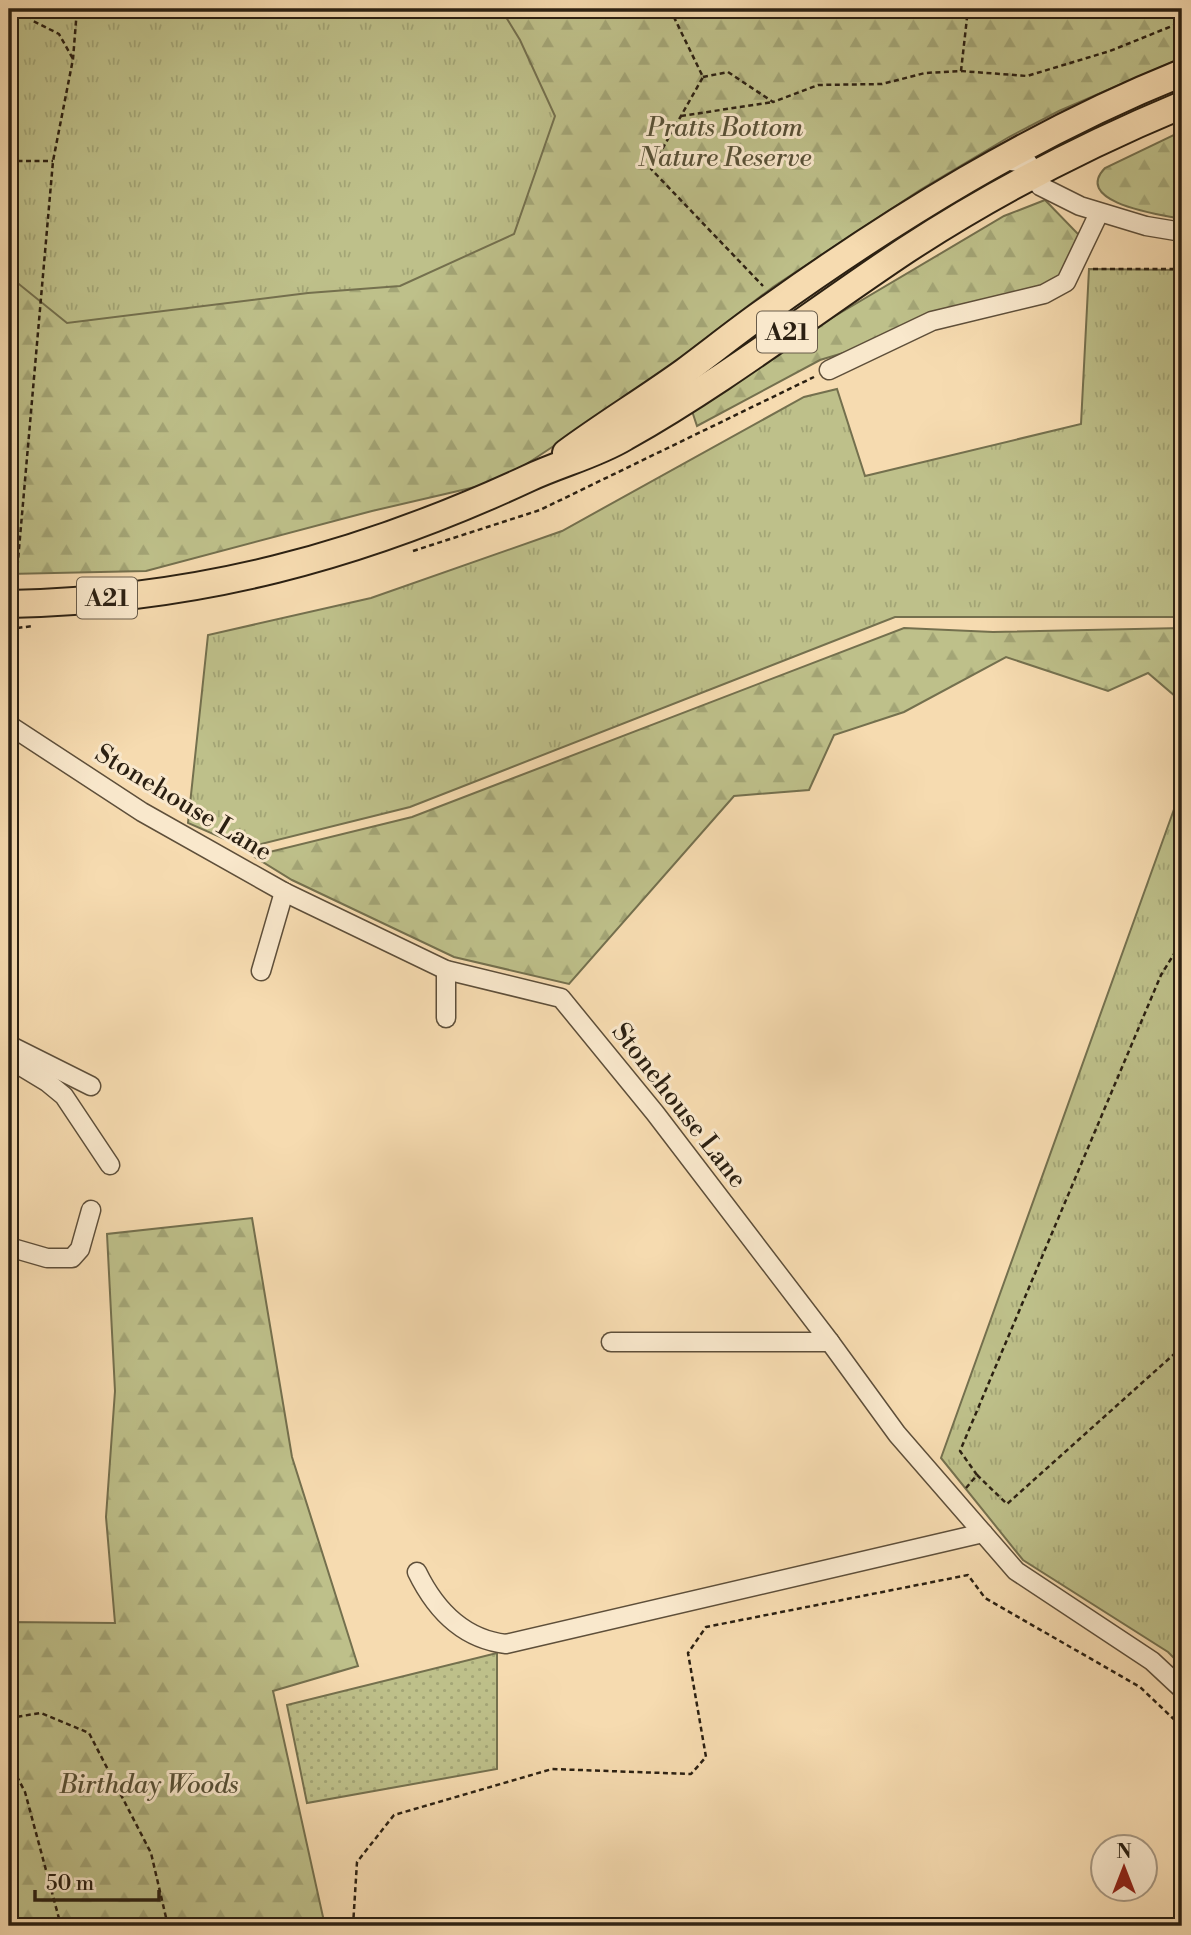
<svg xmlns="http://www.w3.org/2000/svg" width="1191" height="1935" viewBox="0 0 1191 1935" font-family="'Libre Bodoni',serif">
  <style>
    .grass { fill: url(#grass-tufts); stroke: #74704e; stroke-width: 2 }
    .forest { fill: url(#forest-firs); stroke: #74704e; stroke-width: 2 }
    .garden { fill: url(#garden-dots); stroke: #74704e; stroke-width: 2 }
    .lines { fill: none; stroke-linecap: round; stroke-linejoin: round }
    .minor-casing { stroke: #5e4f3a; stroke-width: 21 }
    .highway-casing { stroke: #2b2012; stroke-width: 30 }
    .path { stroke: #2b2012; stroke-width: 2.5; stroke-dasharray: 5 3.5; stroke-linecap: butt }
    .minor { stroke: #f9e8cc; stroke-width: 18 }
    .highway { stroke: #f6dbb0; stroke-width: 26 }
    .labels { text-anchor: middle; stroke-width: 6; stroke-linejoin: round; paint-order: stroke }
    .shield { fill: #f9e8cc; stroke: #695c4a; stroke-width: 2 }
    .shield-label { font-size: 24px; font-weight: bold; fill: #2b2012 }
    .park-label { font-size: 26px; font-style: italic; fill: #575036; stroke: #f9e8cc }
    .street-label { font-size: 26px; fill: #2b2012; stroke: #f9e8cc }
  </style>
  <defs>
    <pattern id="grass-tufts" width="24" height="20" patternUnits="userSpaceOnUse" patternTransform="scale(1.75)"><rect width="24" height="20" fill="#bec08a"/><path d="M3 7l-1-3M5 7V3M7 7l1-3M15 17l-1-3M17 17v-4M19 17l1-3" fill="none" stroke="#a3a576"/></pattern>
    <pattern id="forest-firs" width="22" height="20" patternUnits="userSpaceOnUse" patternTransform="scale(1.75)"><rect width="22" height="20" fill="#bec08a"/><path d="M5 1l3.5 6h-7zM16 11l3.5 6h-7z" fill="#a3a576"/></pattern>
    <pattern id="garden-dots" width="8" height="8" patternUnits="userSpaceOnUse" patternTransform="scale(1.75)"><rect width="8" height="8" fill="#bec08a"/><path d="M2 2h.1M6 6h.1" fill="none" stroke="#a3a576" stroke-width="1.8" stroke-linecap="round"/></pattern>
  </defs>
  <rect width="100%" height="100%" fill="#f6dbb0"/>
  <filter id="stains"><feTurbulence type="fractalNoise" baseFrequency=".00286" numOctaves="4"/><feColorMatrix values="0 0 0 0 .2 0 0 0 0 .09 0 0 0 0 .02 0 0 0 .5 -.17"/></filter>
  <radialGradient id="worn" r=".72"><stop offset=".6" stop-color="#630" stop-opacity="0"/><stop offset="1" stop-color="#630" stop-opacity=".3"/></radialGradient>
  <g class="grass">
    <path d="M9,9H1182V50L1040,109L698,325L642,388L507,474L9,572Z"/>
    <path d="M1089,269L1182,270V617H895L410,807L245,848L188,823L208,635L371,598L562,531L804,397L837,389L865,476L1081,424Z"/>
    <path d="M1182,787V1666L1168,1652L1023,1560L941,1458Z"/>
  </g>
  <g class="forest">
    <path d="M501,9H1182V58L1059,111L1009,137L920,190L773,287L638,390L501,481L372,511L146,571L9,574V276L67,323L308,293L400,286L514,234L555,116L520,40Z"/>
    <path d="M1182,131V219C1163,215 1071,203 1105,168Z"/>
    <path d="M1045,200L1080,236L1073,284L820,360L697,426L692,411L813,329L1004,216Z"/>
    <path d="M904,628L993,632L1182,628V702L1148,673L1108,691L1006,657L904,712L834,735L809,790L734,796L569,984L454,957L292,880L253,856L412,817Z"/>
    <path d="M252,1218L292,1457L358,1666L273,1691L325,1926H9V1622L115,1623L106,1517L115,1391L107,1234Z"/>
  </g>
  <path class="garden" d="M497,1653V1769L307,1803L287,1705Z"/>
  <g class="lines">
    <g class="minor-casing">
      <g id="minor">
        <path d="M1002,160L1028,163L1040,186L1080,206L1146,226L1182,232"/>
        <path d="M829,370L932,321L1044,294L1066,282L1099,213"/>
        <path d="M9,725L142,812L284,892L446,970L561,998L655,1113L830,1342L897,1434L1016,1571L1152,1661L1182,1689"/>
        <path d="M446,970V1018"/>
        <path d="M261,971L284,892"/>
        <path d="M9,1045L91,1086"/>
        <path d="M9,1059L47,1082L64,1096L110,1165"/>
        <path d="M9,1247L47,1258H72L80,1249L91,1210"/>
        <path d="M611,1342H830"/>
        <path d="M417,1572C435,1609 463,1639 506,1644L983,1533"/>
      </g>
    </g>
    <g class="highway-casing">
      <g id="highway">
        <path d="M566,453C604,425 645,400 684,372C711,352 737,331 764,312C895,218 1033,133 1182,73"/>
        <path d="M9,604C197,600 359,557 529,478C561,463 595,455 625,437C723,382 813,312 906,250C993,193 1086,145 1182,105"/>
      </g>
    </g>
    <g class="path">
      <path d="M670,9L703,77L651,169L763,286"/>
      <path d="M9,19L16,12L28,11L33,21L59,34L73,59"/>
      <path d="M961,71L1027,76L1110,51L1182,22"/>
      <path d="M703,77L728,72L773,102L818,85L882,84L925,73L961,71L968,9"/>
      <path d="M681,116L773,102"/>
      <path d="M9,161H53"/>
      <path d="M1093,269H1182"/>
      <path d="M413,551L540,510L814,377"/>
      <path d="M16,583L53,161L73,59L77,9"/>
      <path d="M9,629L33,626"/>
      <path d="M977,1475L1007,1504L1182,1347"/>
      <path d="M966,1488L977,1475L960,1451L1161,975L1182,941"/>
      <path d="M9,1718L41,1713L89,1733L151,1853L168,1926"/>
      <path d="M9,1761L25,1792L61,1926"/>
      <path d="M353,1926L357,1862L394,1815L552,1769L691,1774L706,1757L688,1653L706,1627L968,1575L985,1598L1140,1687L1182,1727"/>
    </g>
    <use href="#minor" class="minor"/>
    <use href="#highway" class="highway"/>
  </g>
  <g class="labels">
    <g class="shield">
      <rect x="757" y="311.5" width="60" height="41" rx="5"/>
      <rect x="77" y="577.5" width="60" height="41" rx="5"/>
    </g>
    <g class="shield-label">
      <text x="787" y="340">A21</text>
      <text x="107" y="606">A21</text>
    </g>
    <g class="park-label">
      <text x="725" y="136">Pratts Bottom<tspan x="725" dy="30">Nature Reserve</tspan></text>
      <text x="149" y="1793">Birthday Woods</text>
    </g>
    <g class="street-label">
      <text transform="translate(184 802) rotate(31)" y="9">Stonehouse Lane</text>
      <text transform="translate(680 1105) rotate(52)" y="9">Stonehouse Lane</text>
    </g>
  </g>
  <rect width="1191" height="1935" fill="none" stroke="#f6dbb0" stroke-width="35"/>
  <rect x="10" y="10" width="1170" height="1914" fill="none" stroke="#2b2012" stroke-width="3.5"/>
  <rect x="18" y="18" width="1156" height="1900" fill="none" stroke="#2b2012" stroke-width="2"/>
  <g transform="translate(1124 1868)"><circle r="33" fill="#f9e8cc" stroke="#a79882" stroke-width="2"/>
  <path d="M0-5L12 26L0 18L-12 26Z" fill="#8f2418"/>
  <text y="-10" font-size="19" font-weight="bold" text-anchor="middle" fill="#2b2012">N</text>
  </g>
  <path d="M35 1890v10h124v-10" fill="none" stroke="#2b2012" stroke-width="3.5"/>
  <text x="46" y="1890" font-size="21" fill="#2b2012" stroke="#f9e8cc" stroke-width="5" paint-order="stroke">50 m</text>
  <rect width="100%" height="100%" filter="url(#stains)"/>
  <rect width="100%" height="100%" fill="url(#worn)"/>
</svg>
